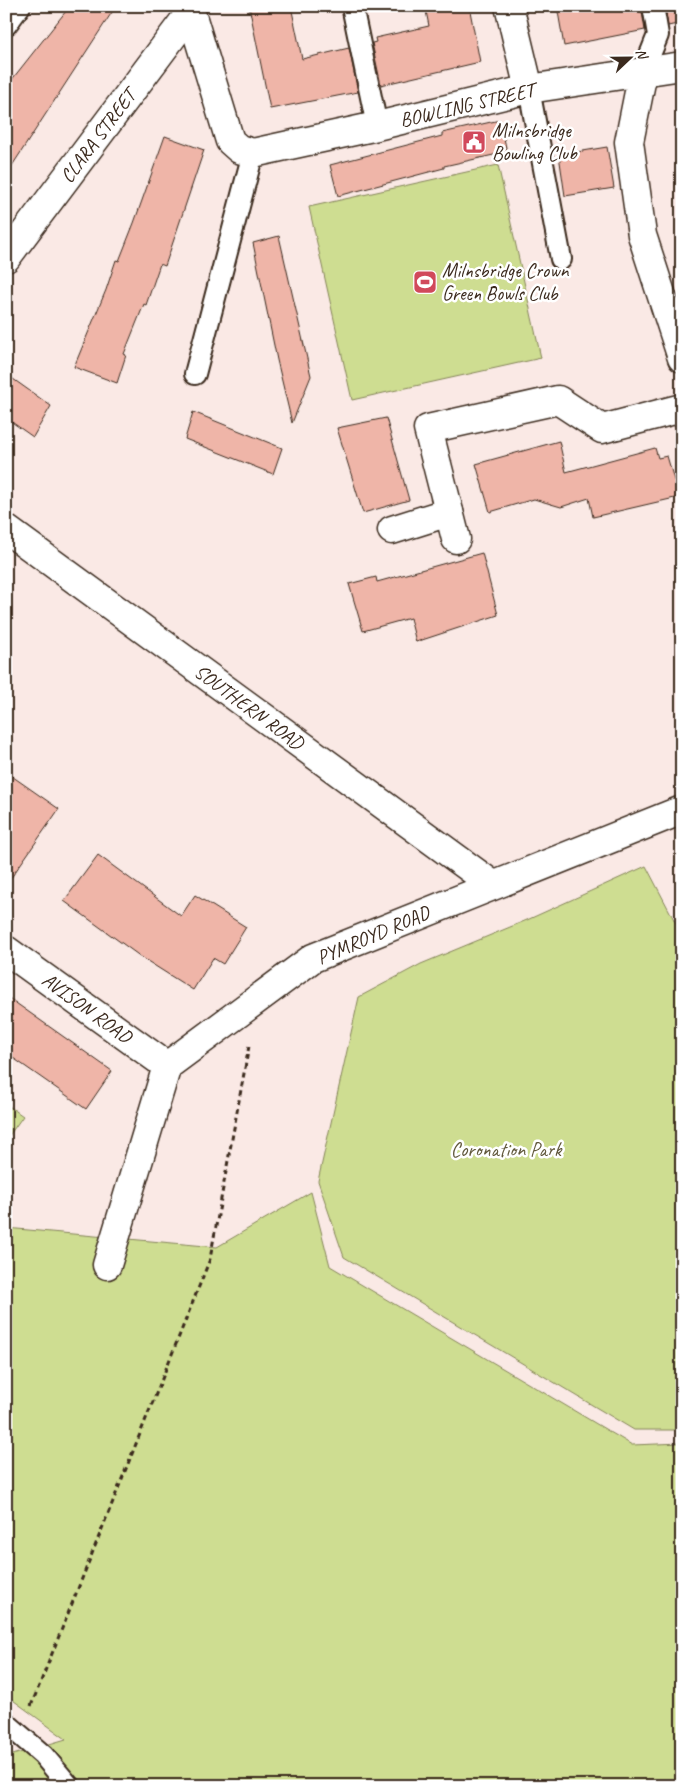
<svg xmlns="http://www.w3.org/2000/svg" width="688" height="1792" viewBox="0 0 688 1792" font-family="Caveat,sans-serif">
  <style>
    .green { fill: #cedd91; stroke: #848458 }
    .building { fill: #efb5a8; stroke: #3b2a1e }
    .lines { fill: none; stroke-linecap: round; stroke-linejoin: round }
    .service-casing { stroke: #3b2a1e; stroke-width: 24 }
    .minor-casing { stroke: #3b2a1e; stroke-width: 31 }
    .path { stroke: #3b2a1e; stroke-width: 3; stroke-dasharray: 5 4; stroke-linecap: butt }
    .service { stroke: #fff; stroke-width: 20 }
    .minor { stroke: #fff; stroke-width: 28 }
    .labels { text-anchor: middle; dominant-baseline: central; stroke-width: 5; stroke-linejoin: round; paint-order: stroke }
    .street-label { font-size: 20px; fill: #3b2a1e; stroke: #fff }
    .poi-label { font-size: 20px; fill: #3b2a1e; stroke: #fff; text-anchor: start }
    .park-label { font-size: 20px; fill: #60573b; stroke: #fff }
  </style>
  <rect width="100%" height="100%" fill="#fae9e5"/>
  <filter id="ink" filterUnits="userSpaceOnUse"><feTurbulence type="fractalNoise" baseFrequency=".02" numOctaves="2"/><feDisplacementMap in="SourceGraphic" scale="10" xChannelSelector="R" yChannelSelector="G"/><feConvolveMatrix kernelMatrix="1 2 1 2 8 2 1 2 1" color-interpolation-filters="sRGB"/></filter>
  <g filter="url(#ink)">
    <!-- green -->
    <g class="green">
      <polygon points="498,165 541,358 352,400 309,207"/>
      <polygon points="646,866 682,935 682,1430 634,1430 344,1257 318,1181 359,997 421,964 527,920"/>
      <polygon points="6,1104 23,1116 6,1140"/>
      <polygon points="311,1192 330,1266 632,1445 682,1443 682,1786 6,1786 6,1757 66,1739 6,1695 6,1228 217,1247"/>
    </g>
    <!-- building -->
    <g class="building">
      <polygon points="70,6 116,6 6,175 6,87"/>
      <polygon points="249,6 291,6 302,59 349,48 358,92 270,109"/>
      <polygon points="425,6 469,6 480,62 381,85 372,43 376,42 375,38 429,26"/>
      <polygon points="557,6 641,6 645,30 564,46"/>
      <polygon points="665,6 682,6 682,23 668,26"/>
      <polygon points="500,120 507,152 444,166 444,168 338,196 330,165 442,136 442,133"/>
      <polygon points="165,136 204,150 165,266 160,264 146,305 144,304 124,354 126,355 117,383 74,367 106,290 116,260 119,261 134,223"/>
      <polygon points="607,147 614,188 565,196 559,155"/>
      <polygon points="279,236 311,376 292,423 277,360 253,243"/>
      <polygon points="6,374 51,406 33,437 6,418"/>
      <polygon points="193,412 282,448 273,474 185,439"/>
      <polygon points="386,418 409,500 363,513 337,428"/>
      <polygon points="559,441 566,472 655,448 658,458 667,456 679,497 593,517 589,498 561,507 534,499 490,512 476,464"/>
      <polygon points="482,553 498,615 416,642 410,618 363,631 349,584 376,577 377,582"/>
      <polygon points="6,772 59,809 6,885"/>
      <polygon points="98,855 181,916 195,895 246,927 223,964 213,958 193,990 141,957 64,901"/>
      <polygon points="6,996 112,1071 86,1109 6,1053"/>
    </g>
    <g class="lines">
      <!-- service casing -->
      <g class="service-casing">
        <g id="service">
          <polyline points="352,6 377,126"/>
          <polyline points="6,25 20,6"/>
          <polyline points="643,72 658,35 653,6"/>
          <polyline points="529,89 561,259"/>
          <polyline points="195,374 253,153"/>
          <polyline points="6,1723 43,1755 69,1786"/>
        </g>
      </g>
      <!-- minor casing -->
      <g class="minor-casing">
        <g id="minor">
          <polyline points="189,6 230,141 239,149 253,153 377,126 529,89 682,66"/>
          <polyline points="509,6 529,89"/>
          <polyline points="643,72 629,142 642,235 682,358"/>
          <polyline points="6,258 190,13"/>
          <polyline points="6,529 493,885"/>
          <polyline points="392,530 449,512"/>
          <polyline points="456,539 428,429 558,400 602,429 682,408"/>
          <polyline points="6,950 167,1066"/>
          <polyline points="107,1265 167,1066 313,958 682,810"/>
        </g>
      </g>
      <!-- path -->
      <polyline class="path" points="31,1706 210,1259 249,1046"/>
      <!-- service -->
      <use href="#service" class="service"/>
      <!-- minor -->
      <use href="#minor" class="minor"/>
    </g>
  </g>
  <!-- icons -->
  <defs>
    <g id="civic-square" transform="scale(1.25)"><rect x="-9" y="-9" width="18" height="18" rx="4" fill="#d1495b" stroke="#fff"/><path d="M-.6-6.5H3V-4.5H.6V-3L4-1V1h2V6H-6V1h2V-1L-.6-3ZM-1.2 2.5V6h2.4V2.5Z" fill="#fff"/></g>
    <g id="stadium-square" transform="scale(1.25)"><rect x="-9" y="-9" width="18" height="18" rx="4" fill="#d1495b" stroke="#fff"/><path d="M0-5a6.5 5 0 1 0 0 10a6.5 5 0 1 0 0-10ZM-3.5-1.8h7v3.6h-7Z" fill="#fff"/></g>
  </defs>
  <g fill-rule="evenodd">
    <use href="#civic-square" x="474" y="142"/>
    <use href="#stadium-square" x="425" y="282"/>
  </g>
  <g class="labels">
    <!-- street labels -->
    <g class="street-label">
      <text transform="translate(467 105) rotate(-13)">BOWLING STREET</text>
      <text transform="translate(98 136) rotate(-53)">CLARA STREET</text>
      <text transform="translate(249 707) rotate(36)">SOUTHERN ROAD</text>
      <text transform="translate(373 935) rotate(-23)">PYMROYD ROAD</text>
      <text transform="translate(87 1008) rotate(36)">AVISON ROAD</text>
    </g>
    <!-- poi labels -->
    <g class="poi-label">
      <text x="492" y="130">Milnsbridge<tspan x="492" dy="23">Bowling Club</tspan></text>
      <text x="442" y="270">Milnsbridge Crown<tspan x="442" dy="23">Green Bowls Club</tspan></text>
    </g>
    <!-- park labels -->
    <g class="park-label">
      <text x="506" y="1149">Coronation Park</text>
    </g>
  </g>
  <!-- margin -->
  <rect width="688" height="1792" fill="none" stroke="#fff" stroke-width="25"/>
  <rect x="12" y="12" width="663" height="1767" fill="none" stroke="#3b2a1e" stroke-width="2" filter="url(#ink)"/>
  <!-- north arrow -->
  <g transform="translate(630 58) rotate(68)" stroke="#ffffff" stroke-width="4" paint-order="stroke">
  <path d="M0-4L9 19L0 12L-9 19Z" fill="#3b2a1e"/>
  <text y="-8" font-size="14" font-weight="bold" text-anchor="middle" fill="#3b2a1e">N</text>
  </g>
</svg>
